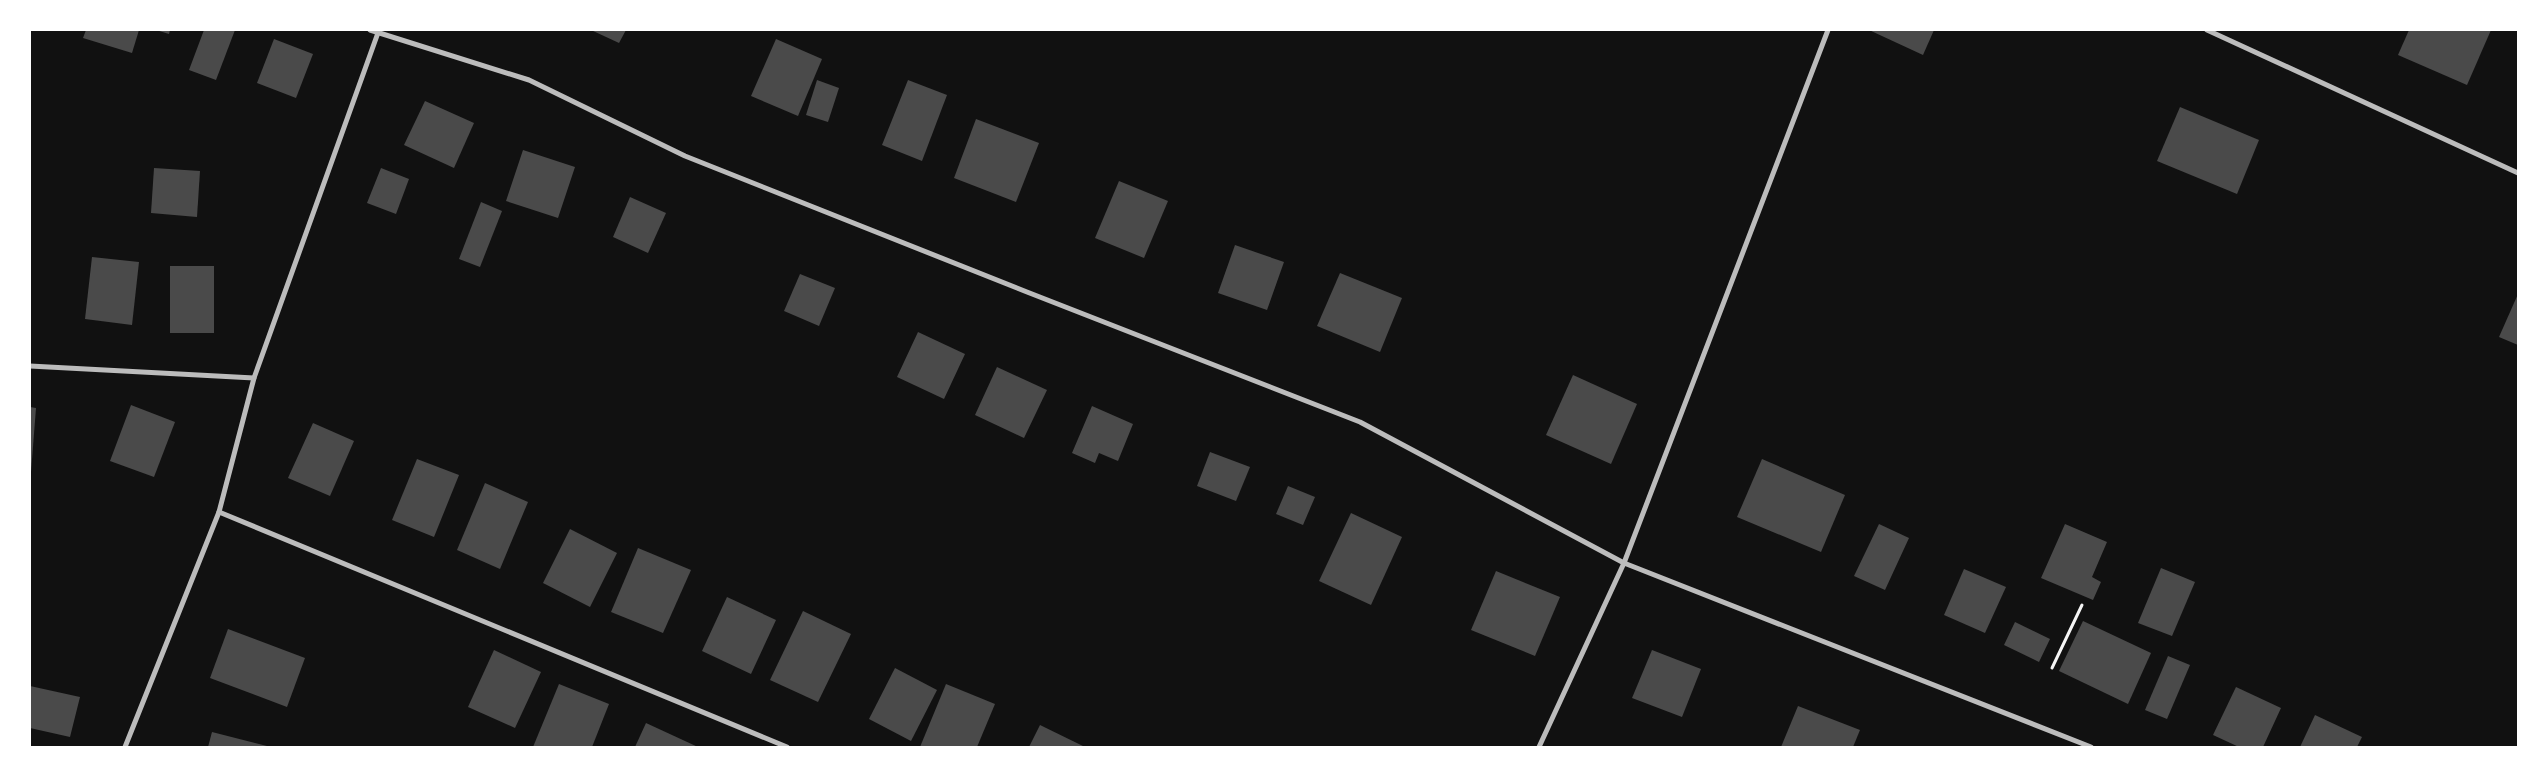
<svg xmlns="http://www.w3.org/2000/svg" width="2548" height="777" viewBox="0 0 2548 777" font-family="'Fira Sans',sans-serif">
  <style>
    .building { fill: #4a4a4a }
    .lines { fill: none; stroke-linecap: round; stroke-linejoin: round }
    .path { stroke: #f5f5f5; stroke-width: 3 }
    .minor { stroke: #bcbcbc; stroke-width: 5 }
  </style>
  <rect width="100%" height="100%" fill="#111"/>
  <!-- building -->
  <g class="building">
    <polygon points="86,30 139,30 132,53 83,38"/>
    <polygon points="156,30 170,30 169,34"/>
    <polygon points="204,30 235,30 216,80 189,70"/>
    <polygon points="591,30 626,30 619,43"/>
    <polygon points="1869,30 1934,30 1923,55"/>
    <polygon points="2409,30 2491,30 2467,85 2398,55"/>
    <polygon points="274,39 313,54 296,98 257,83"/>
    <polygon points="776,39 822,59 798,116 751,96"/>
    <polygon points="817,80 839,88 828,122 806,115"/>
    <polygon points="908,80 947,95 922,161 882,145"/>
    <polygon points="425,101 474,123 454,168 404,145"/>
    <polygon points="2180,107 2259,140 2237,194 2157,161"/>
    <polygon points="976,119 1039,143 1016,202 954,178"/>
    <polygon points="523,150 575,167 558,218 506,201"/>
    <polygon points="154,168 200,171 197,217 151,213"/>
    <polygon points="381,168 409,179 396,214 367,203"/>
    <polygon points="1119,181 1168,201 1144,258 1095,238"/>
    <polygon points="630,197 666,213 648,253 613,237"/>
    <polygon points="481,202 502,211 480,267 459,259"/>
    <polygon points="1235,245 1284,262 1267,310 1218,293"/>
    <polygon points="92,257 139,262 132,325 85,319"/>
    <rect x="170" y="266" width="44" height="67"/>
    <polygon points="1340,273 1402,298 1380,352 1317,326"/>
    <polygon points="800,274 835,288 819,326 784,311"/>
    <polygon points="2518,294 2518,345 2499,337"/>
    <polygon points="918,332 965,354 944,399 897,377"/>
    <polygon points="997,367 1047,390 1024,438 975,415"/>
    <polygon points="1573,375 1637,404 1611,464 1546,435"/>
    <polygon points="131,405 175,422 154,477 110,461"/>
    <polygon points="1092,406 1133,424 1118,461 1099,453 1095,463 1072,453"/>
    <polygon points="30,407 36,408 31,472 30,471"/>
    <polygon points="313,423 354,441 330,496 288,478"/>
    <polygon points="1210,452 1250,467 1236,501 1197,486"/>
    <polygon points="417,459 459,475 434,537 392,520"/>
    <polygon points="1762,459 1845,495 1821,552 1737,517"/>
    <polygon points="485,483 528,502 500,569 457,550"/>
    <polygon points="1288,486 1315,497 1303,525 1276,514"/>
    <polygon points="1351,513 1402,537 1371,605 1319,581"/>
    <polygon points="1879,524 1909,538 1885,590 1854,576"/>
    <polygon points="2065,524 2107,542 2092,577 2101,582 2093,600 2041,578"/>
    <polygon points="570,529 617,553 590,607 543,583"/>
    <polygon points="638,548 691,570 663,633 611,612"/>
    <polygon points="2161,568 2195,582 2172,636 2138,623"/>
    <polygon points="1964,569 2006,587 1985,633 1944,615"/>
    <polygon points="1496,571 1560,597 1535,656 1471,630"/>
    <polygon points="727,597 776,620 751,674 702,651"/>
    <polygon points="803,611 851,634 818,702 770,680"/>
    <polygon points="2083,621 2151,653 2128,704 2059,671"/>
    <polygon points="2015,622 2050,639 2039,662 2004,645"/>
    <polygon points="228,629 305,658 287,707 210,678"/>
    <polygon points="494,650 541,672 515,728 468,707"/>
    <polygon points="1652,650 1701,669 1682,717 1632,698"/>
    <polygon points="2168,656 2190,665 2167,719 2145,710"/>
    <polygon points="895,668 937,690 911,741 869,719"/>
    <polygon points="559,684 609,704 592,747 533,747"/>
    <polygon points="946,684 995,704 977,747 920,747"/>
    <polygon points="30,686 80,697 70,737 30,728"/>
    <polygon points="2236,687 2281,708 2263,747 2239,747 2213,735"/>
    <polygon points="1798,706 1860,730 1853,747 1781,747"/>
    <polygon points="2315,715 2362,737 2357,747 2300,747"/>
    <polygon points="646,723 698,747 635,747"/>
    <polygon points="1040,725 1085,747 1029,747"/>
    <polygon points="212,732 267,746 267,747 208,747"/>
  </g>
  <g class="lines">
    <!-- path -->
    <polyline class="path" points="2052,668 2082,605"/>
    <!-- minor -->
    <g class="minor">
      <polyline points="370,30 529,80 685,156 1027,292 1360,422 1624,563 2091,747"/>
      <polyline points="2207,30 2518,173"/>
      <polyline points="30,366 254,378"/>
      <polyline points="219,512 787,747"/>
      <polyline points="125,747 219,512 254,378 379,30"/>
      <polyline points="1539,747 1624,563 1828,30"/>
    </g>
  </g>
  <!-- border -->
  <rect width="2548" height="777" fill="none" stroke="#ffffff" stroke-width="62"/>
</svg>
